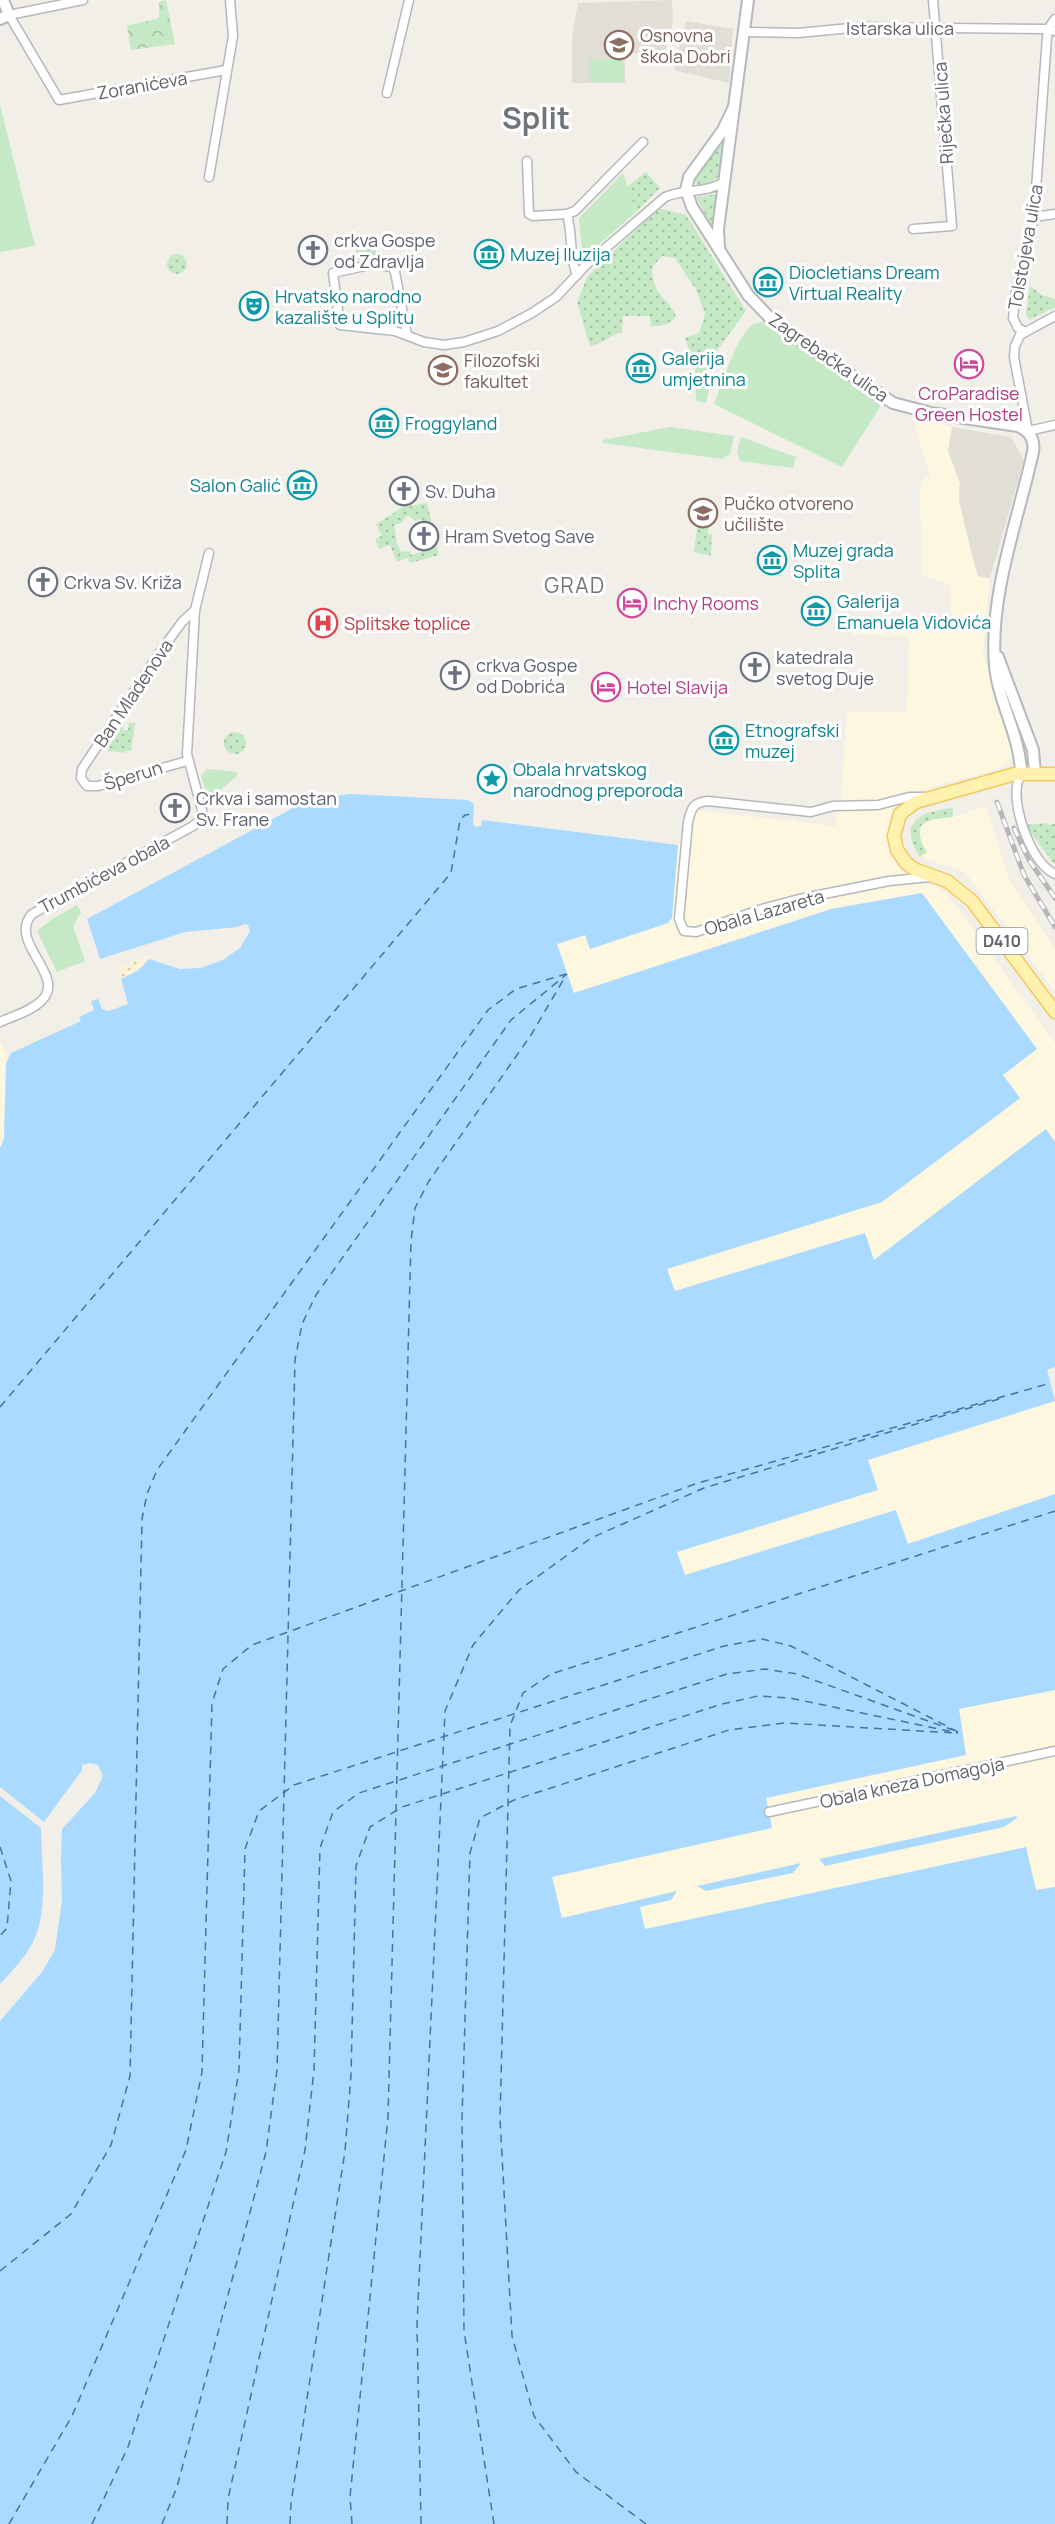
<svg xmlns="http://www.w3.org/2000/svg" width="1055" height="2524" viewBox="0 0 1055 2524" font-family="Manrope,sans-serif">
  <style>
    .commercial { fill: #fef7e0 }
    .education { fill: #e1ded6 }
    .grass { fill: url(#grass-dots); fill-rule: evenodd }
    .forest { fill: url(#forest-crowns) }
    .sand { fill: url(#sand-dots) }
    .park { fill: #c5e8c5 }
    .water { fill: #aadaff }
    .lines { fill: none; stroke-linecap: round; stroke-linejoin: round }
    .ferry { stroke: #4174aa; stroke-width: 1.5; stroke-dasharray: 8 6; stroke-linecap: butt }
    .minor-casing { stroke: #b5b8bc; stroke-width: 11 }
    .tertiary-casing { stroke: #b5b8bc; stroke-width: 14 }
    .primary-casing { stroke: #f2c960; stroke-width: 15 }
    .minor { stroke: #fff; stroke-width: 8 }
    .tertiary { stroke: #fff; stroke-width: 10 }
    .primary { stroke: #fff2af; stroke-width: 12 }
    .rail-casing { stroke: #b6b7b8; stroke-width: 5 }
    .rail { stroke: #fff; stroke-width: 3; stroke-dasharray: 9; stroke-linecap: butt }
    .labels { text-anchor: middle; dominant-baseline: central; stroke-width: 6; stroke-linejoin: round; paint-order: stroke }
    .shield { fill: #fff; stroke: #8f9295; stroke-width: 1.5 }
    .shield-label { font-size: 16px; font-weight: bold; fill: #5f6368 }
    .street-label { font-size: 18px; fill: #5f6368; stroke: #fff }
    .education-label { font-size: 18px; fill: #785e54; stroke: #fff; text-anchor: start }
    .worship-label { font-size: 18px; fill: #5b616d; stroke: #fff; text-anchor: start }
    .culture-label { font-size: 18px; fill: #0d838f; stroke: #fff; text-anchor: start }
    .hotel-label { font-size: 18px; fill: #b23c85; stroke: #fff; text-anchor: start }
    .health-label { font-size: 18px; fill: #be3a42; stroke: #fff; text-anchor: start }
    .quarter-label { font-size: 21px; letter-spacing: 1.5px; fill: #70757a; stroke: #fff }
    .town-label { font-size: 30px; font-weight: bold; fill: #70757a; stroke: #fff }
  </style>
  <defs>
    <pattern id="grass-dots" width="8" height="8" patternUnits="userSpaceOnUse" patternTransform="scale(1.5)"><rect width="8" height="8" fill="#c5e8c5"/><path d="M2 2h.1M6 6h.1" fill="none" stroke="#a3c0a4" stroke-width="1.8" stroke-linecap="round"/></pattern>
    <pattern id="forest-crowns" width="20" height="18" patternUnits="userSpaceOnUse" patternTransform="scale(1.5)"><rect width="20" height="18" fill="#c5e8c5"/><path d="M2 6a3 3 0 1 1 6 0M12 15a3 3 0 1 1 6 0" fill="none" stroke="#a3c0a4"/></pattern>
    <pattern id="sand-dots" width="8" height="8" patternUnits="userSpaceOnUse" patternTransform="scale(1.5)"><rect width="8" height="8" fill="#fbf3d9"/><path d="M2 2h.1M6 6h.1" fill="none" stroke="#cec8b4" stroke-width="1.8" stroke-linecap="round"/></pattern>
  </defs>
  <rect width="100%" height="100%" fill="#f1efe8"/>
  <!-- commercial -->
  <g class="commercial">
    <polygon points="913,419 952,427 948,451 960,483 959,500 972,556 978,576 990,578 983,653 1013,752 1008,763 998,769 910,793 893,809 888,826 888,846 898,867 906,874 922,883 940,888 948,895 1055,1043 1055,1142 1046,1129 874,1260 865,1233 674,1291 667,1269 882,1202 1020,1099 1003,1075 1037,1049 831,909 573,993 557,944 586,935 590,948 668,923 672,918 678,846 676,843 683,844 687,809 836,826 837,804 841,801 847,712 907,712 909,636 852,634 854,616 951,625 950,584 922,576 920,491 924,479 930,476"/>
    <polygon points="986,806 1009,880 1055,949 1055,991 965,872 920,857 927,852 921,843 919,830 922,824 934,819 953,817"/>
    <polygon points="0,1041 7,1057 4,1138 0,1148"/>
    <polygon points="1055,1401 1055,1494 907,1544 896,1510 684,1575 677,1552 877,1490 868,1460"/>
    <polygon points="1055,1690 1055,1887 1036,1890 1026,1847 644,1929 639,1907 671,1900 677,1892 561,1918 552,1876 772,1828 766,1798 965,1755 958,1709"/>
  </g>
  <!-- education -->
  <g class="education">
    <polygon points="672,0 673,21 665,52 625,54 625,83 572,83 572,38 578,3"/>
    <polygon points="686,21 733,29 729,83 674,70"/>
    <polygon points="952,427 1011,437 1024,460 990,578 978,576 972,555 959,500 960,483 948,451"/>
  </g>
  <!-- grass -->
  <g class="grass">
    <polygon points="726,132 718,176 712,183 698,186 695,180"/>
    <polygon points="646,172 660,188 636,212 627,187"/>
    <polygon points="716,194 713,229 696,197"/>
    <path d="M658,208L686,215L746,311L710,360L690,353L685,338L699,333L705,314L696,290L675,258L662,256L652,267C652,296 666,294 676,316C671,325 661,326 651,326L650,316H623L622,332C610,335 602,344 590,346L577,303L587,277Z"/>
    <polygon points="355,246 376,246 376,258 357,260"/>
    <circle cx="177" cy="264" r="10"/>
    <polygon points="1030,286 1042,295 1055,299 1055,307 1029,320 1026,314"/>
    <path d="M427,503L439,555L410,563L407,558L397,562L390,545L379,549L375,539L382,536L376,524L403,507ZM409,516L415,521L422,519L429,537V546L421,548L422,552L411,555L410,551L401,552L397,543L394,525L402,523L405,517Z"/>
    <polygon points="698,522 709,527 708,534 712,534 711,556 694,552"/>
    <polygon points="119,722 124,722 123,730 128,730 129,723 135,723 131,751 125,751 125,753 103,750"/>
    <circle cx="235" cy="743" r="11"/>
    <path d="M953,808V817L934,819L922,824C917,834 921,843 927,852L920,857C897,821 920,812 953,808Z"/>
    <polygon points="1047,823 1047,825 1055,824 1055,865 1025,825"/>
  </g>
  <!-- forest -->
  <polygon class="forest" points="166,0 175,44 131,50 127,26 159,18 159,2"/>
  <!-- sand -->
  <polygon class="sand" points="149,956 149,959 139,970 121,979 118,966"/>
  <!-- park -->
  <g class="park">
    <rect x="589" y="59" width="34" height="23"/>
    <polygon points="0,105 35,246 0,252"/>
    <polygon points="623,173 636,212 590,252 582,249 579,218"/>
    <path d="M767,321L834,371L877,399L881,404L878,410L842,467L714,404C722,384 735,341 750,327C755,323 761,322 767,321Z"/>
    <polygon points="695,364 709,366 712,377 706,403 696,401"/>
    <polygon points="670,427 734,436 730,454 722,459 603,443 603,440"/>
    <polygon points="741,437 796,457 793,468 740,461 737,452"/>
    <polygon points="207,769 237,772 237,776 211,798 208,798 201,775"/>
    <polygon points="77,905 81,912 73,926 85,961 57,972 37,931 52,919"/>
  </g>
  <!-- water -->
  <g class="water">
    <polygon points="350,794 468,800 474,804 473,825 476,827 481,826 482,820 678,845 672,918 668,923 590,949 585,935 557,944 574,993 831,909 922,893 1037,1049 1003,1075 1020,1098 882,1202 667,1269 675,1291 865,1233 874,1260 1046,1129 1055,1142 1055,1367 1047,1370 1055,1401 868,1460 878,1490 677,1552 685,1575 896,1510 908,1544 1055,1494 1055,1690 959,1709 966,1755 766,1798 772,1828 552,1877 562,1918 677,1891 671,1900 640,1907 645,1929 1026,1847 1036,1890 1055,1887 1055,2524 0,2524 0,2021 42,1972 55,1950 62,1900 61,1862 62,1829 95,1793 103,1776 98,1765 90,1763 82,1765 82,1770 44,1822 0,1787 0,1148 4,1138 6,1063 11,1053 81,1021 79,1017 94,1010 91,1001 98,999 102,1009 109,1011 128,1004 121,979 139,970 149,959 180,969 200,968 223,960 240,948 250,931 248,925 244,924 238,927 185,932 100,959 87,919 295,807 319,798"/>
    <path d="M0,1796L41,1828C41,1863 49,1907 34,1940C26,1957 12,1971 0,1984Z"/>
    <polygon points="1016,1816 1017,1818 1004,1827 825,1866 819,1859"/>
    <polygon points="801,1863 793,1873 706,1891 697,1886"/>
  </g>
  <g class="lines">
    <!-- ferry -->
    <g class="ferry">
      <polyline points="0,1407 451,873 460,820 465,815 474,814"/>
      <polyline points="0,1847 11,1881 7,1928 0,1936"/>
      <polyline points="0,2271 71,2214 111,2145 130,2076 142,1519 147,1494 157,1470 488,1010 516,989 566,974"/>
      <polyline points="9,2524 72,2416 186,2150 202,2072 212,1703 223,1669 252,1645 698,1483 1051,1383"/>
      <polyline points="92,2524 128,2447 226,2152 239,2070 245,1849 259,1811 294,1785 724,1646 762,1639 791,1646 962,1734"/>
      <polyline points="162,2524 177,2487 266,2152 277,2070 295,1360 302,1324 316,1295 511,1020 567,974"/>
      <polyline points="227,2524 228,2499 305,2150 314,2070 320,1848 333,1812 359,1793 727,1674 765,1669 797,1674 956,1731"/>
      <polyline points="290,2524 291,2503 345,2151 351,2075 356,1866 370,1827 402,1807 722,1704 758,1696 790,1698 958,1733"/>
      <polyline points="352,2524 350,2497 388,2117 411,1241 415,1208 429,1181 531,1035 565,977"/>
      <polyline points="421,2524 417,2325 445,1711 473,1645 519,1590 591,1538 704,1488 999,1399"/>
      <polyline points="494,2524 464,2331 462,2119 470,1853 480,1818 514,1800 729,1730 785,1723 955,1733"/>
      <polyline points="646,2524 576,2472 534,2416 512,2336 500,2119 510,1726 523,1693 551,1674 1055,1511"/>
    </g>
    <!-- minor casing -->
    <g class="minor-casing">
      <g id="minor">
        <polyline points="83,0 9,15 59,100 226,70"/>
        <polyline points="744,32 798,33 861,27 1044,29 1055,31"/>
        <polyline points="387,93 409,0"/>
        <polyline points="527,161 529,214 533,216 567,214 575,211 643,142"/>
        <polyline points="209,177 233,36 230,0"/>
        <path d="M567,214C573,235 569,256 577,275"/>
        <polyline points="1034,217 1055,214"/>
        <polyline points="913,229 952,226 933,0"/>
        <polyline points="1055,316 1020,335 1015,346 1014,357 1028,431 1055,425"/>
        <polyline points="1024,331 1018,328 1013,318 1016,291 1034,217 1047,37 1048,29 1055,19"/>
        <path d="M407,335L395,272L392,267L374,264L333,273L340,325L395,331L424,342L444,345L464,342L498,331L532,313L556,297L586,265L665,197C684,188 706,194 724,182"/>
        <polyline points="187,761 98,786 87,786 81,778 82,769 158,655 182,622 195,610"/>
        <path d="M1021,773C1020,777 1017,782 1017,786C1013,811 1032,863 1055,874"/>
        <path d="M923,797H909L878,805L833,806L811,812L708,801C693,802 691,809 688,822L679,919L684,931L696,932L765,908L799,899L889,881L929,877"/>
        <path d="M0,1022C13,1016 32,1011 42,1000C67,976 7,942 32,914L193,826L202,818V810L187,754L195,610L209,553"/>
        <polyline points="769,1812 1055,1751"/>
      </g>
    </g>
    <!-- tertiary casing -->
    <g class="tertiary-casing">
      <g id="tertiary">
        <polyline points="0,19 9,15 3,0"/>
        <path d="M733,109L723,130L689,177L686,190L692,207L748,295L771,319L827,359L893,403L931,413L1018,426C1030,432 1035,439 1033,452C1018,520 989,596 995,665C998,702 1020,735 1021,773"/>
        <polyline points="719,248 718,229 748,0"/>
        <polyline points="998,657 1033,750 1035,773"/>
      </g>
    </g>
    <!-- primary casing -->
    <g class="primary-casing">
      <polyline id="primary" points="1055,774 1015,774 916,802 900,814 894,836 897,850 906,863 916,870 947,881 972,901 1055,1012"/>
    </g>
    <!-- minor -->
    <use href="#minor" class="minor"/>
    <!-- tertiary -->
    <use href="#tertiary" class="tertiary"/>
    <!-- primary -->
    <use href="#primary" class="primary"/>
    <!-- rail casing -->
    <g class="rail-casing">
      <g id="rail">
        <polyline points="997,802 1024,875 1055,927"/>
        <polyline points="1014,828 1029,860 1055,898"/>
      </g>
    </g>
    <!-- rail -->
    <use href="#rail" class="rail"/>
  </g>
  <!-- icons -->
  <defs>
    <g id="school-ring" transform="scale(1.5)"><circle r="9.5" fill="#fff" stroke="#8d6e63" stroke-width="1.5"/><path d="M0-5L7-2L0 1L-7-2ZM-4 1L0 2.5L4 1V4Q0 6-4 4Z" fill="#8d6e63"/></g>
    <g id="church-ring" transform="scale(1.5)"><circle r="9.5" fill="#fff" stroke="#6b7280" stroke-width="1.5"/><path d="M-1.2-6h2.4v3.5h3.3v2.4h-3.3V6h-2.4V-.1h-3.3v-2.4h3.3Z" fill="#6b7280"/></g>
    <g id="museum-ring" transform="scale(1.5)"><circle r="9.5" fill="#fff" stroke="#0f9aa8" stroke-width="1.5"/><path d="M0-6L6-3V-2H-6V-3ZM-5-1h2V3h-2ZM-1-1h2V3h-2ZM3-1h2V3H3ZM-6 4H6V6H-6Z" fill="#0f9aa8"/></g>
    <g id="theatre-ring" transform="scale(1.5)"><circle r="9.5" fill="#fff" stroke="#0f9aa8" stroke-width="1.5"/><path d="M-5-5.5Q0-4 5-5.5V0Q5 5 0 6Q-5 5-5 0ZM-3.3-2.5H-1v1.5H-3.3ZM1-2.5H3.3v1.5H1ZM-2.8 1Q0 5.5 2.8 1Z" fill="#0f9aa8"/></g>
    <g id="hotel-ring" transform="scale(1.5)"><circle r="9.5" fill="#fff" stroke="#d1479c" stroke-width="1.5"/><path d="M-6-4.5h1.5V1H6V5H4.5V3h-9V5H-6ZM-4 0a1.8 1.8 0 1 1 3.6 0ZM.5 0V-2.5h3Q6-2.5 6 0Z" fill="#d1479c"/></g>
    <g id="university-ring" transform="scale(1.5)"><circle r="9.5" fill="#fff" stroke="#8d6e63" stroke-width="1.5"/><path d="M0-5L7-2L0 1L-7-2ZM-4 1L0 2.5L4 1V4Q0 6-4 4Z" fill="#8d6e63"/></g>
    <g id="hospital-ring" transform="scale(1.5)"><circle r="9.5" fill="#fff" stroke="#e0444e" stroke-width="1.5"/><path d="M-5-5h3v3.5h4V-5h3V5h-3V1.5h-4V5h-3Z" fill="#e0444e"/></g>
    <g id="sight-ring" transform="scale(1.5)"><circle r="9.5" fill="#fff" stroke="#0f9aa8" stroke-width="1.5"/><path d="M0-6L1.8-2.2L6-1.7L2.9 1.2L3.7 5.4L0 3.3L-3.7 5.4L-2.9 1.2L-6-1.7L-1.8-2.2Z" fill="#0f9aa8"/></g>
  </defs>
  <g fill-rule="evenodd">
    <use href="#school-ring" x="619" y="45"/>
    <use href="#church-ring" x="313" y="250"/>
    <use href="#museum-ring" x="489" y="254"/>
    <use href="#museum-ring" x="768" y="282"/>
    <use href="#theatre-ring" x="254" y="306"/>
    <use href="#hotel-ring" x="969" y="364"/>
    <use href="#museum-ring" x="641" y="368"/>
    <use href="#university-ring" x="443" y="370"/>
    <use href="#museum-ring" x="384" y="423"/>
    <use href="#museum-ring" x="302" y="485"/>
    <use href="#church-ring" x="404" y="491"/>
    <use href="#university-ring" x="703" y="513"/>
    <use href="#church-ring" x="424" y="536"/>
    <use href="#museum-ring" x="772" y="560"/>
    <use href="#church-ring" x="43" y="582"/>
    <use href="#hotel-ring" x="632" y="603"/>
    <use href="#museum-ring" x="816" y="611"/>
    <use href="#hospital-ring" x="323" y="623"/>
    <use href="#church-ring" x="755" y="667"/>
    <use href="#church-ring" x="455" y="675"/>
    <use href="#hotel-ring" x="606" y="687"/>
    <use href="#museum-ring" x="724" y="740"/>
    <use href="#sight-ring" x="492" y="779"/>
    <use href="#church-ring" x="175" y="808"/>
  </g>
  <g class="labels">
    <!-- shield labels -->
    <rect class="shield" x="976.5" y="928" width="51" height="26" rx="4.5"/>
    <g class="shield-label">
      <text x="1002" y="941">D410</text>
    </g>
    <!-- street labels -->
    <g class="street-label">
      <text x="900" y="28">Istarska ulica</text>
      <text transform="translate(142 85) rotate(-10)">Zoranićeva</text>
      <text transform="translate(943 113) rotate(-94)">Riječka ulica</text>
      <text transform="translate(1025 247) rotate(-80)">Tolstojeva ulica</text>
      <text transform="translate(829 357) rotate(35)">Zagrebačka ulica</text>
      <text transform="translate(133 693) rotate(-56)">Ban Mladenova</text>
      <text transform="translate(133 775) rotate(-17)">Šperun</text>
      <text transform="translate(104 874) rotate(-28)">Trumbićeva obala</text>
      <text transform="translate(764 912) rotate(-16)">Obala Lazareta</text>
      <text transform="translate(912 1782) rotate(-12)">Obala kneza Domagoja</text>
    </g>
    <!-- education labels -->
    <g class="education-label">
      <text x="640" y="35">Osnovna<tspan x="640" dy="21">škola Dobri</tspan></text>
      <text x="464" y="360">Filozofski<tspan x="464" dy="21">fakultet</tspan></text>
      <text x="724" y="503">Pučko otvoreno<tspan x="724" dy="21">učilište</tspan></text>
    </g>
    <!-- worship labels -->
    <g class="worship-label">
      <text x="334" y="240">crkva Gospe<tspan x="334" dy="21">od Zdravlja</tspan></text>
      <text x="425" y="491">Sv. Duha</text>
      <text x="445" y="536">Hram Svetog Save</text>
      <text x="64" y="582">Crkva Sv. Križa</text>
      <text x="776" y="657">katedrala<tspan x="776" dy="21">svetog Duje</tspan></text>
      <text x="476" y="665">crkva Gospe<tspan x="476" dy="21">od Dobrića</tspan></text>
      <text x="196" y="798">Crkva i samostan<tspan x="196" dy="21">Sv. Frane</tspan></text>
    </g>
    <!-- culture labels -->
    <g class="culture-label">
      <text x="510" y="254">Muzej Iluzija</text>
      <text x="789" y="272">Diocletians Dream<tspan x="789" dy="21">Virtual Reality</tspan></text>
      <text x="275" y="296">Hrvatsko narodno<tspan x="275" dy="21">kazalište u Splitu</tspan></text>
      <text x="662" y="358">Galerija<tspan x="662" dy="21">umjetnina</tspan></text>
      <text x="405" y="423">Froggyland</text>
      <text x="281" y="485" text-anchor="end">Salon Galić</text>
      <text x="793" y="550">Muzej grada<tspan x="793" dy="21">Splita</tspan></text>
      <text x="837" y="601">Galerija<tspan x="837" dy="21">Emanuela Vidovića</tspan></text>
      <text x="745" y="730">Etnografski<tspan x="745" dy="21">muzej</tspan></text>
      <text x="513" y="769">Obala hrvatskog<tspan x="513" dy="21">narodnog preporoda</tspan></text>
    </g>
    <!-- hotel labels -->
    <g class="hotel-label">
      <text x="969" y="393" text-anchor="middle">CroParadise<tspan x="969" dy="21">Green Hostel</tspan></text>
      <text x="653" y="603">Inchy Rooms</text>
      <text x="627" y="687">Hotel Slavija</text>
    </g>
    <!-- health labels -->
    <g class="health-label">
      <text x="344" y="623">Splitske toplice</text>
    </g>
    <!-- quarter labels -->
    <g class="quarter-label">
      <text x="575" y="585">GRAD</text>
    </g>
    <!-- town labels -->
    <g class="town-label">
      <text x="536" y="117">Split</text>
    </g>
  </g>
</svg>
